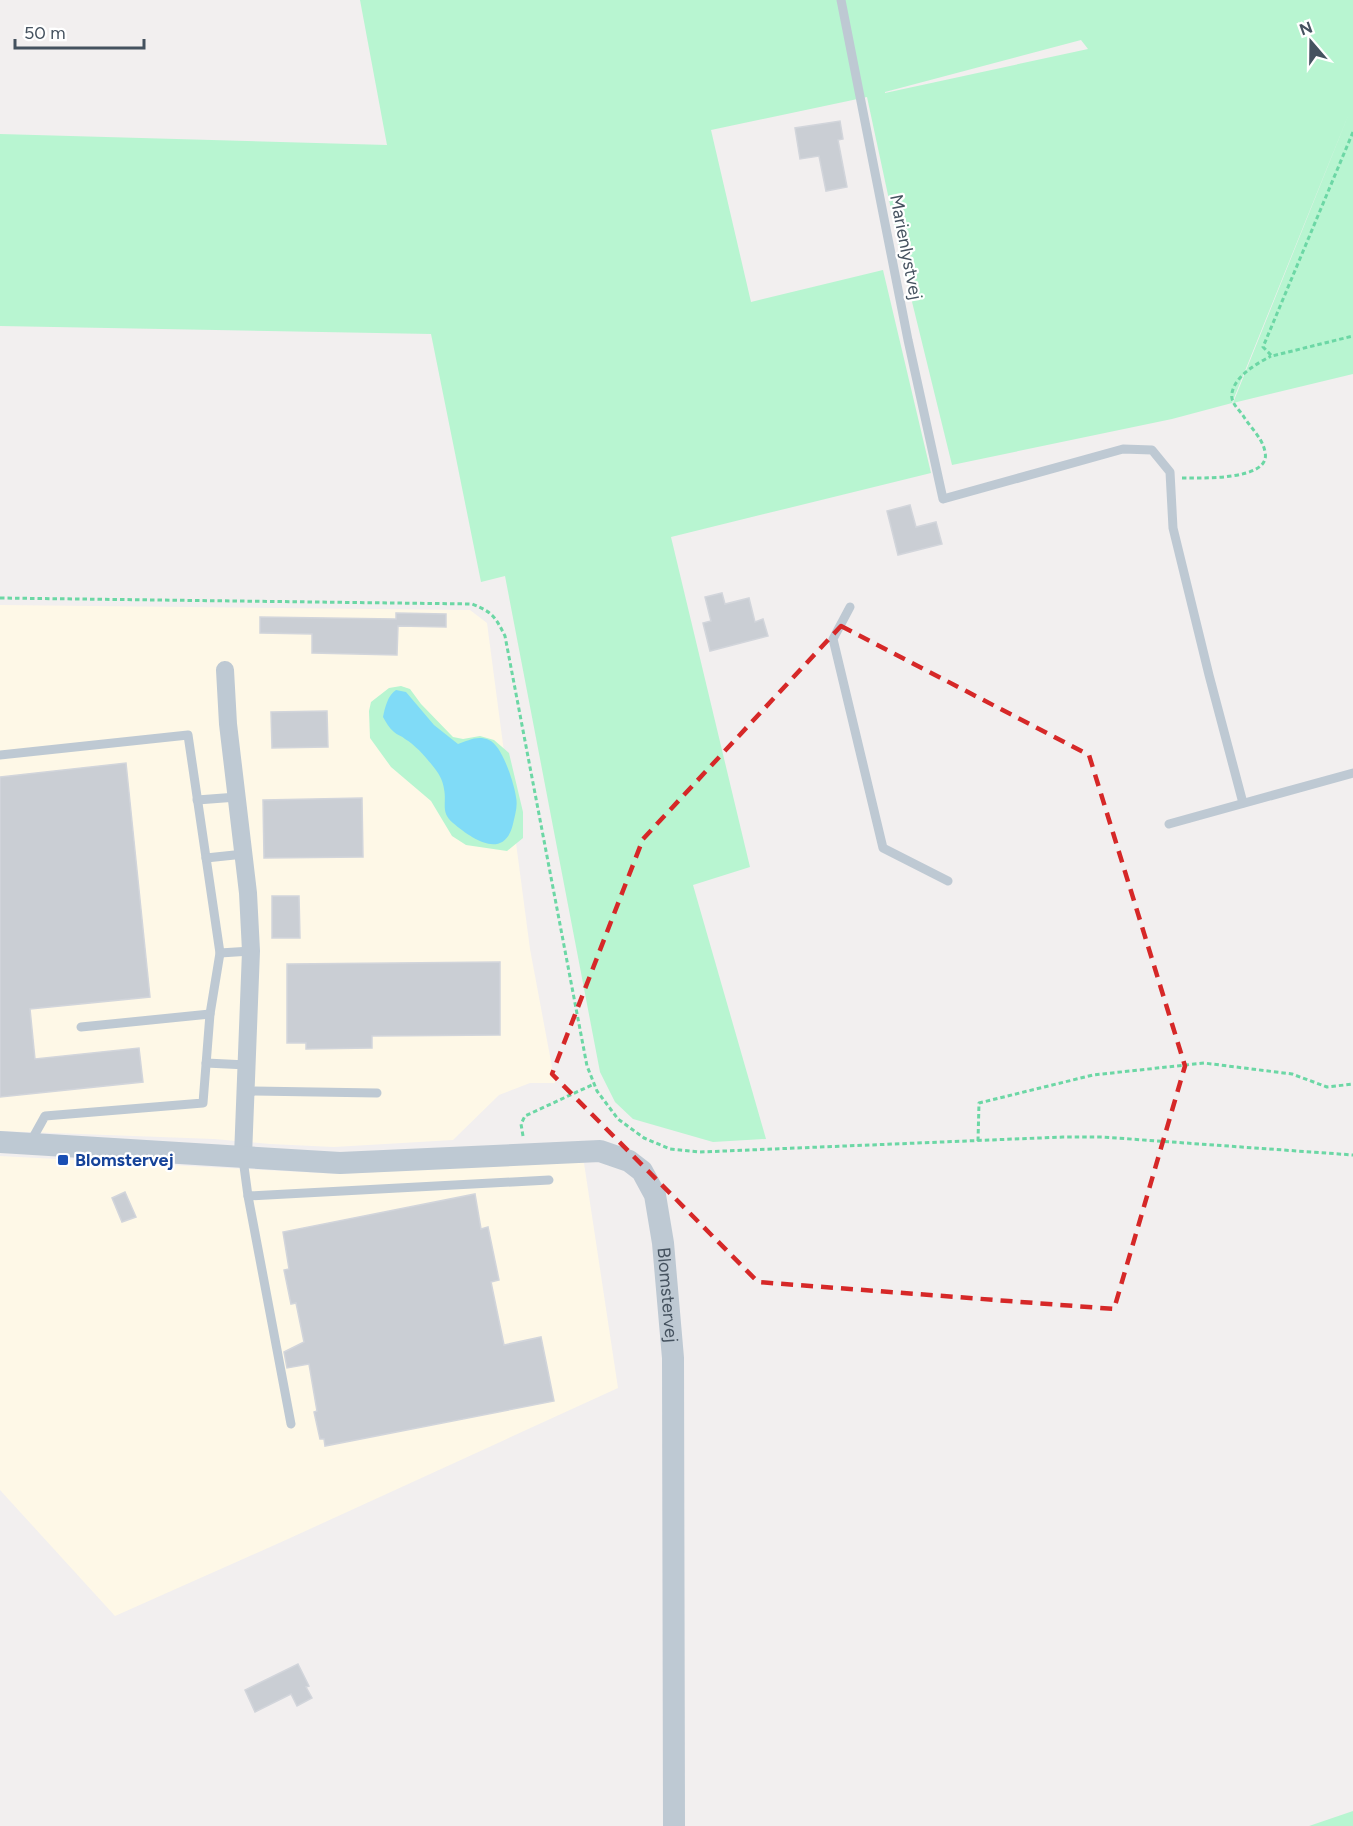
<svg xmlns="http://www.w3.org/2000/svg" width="1353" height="1826" viewBox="0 0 1353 1826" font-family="Figtree,sans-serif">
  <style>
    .commercial { fill: #fef8e7 }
    .green { fill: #b8f5d1; fill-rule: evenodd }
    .water { fill: #80dbf7 }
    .building { fill: #caced4; stroke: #d2d5db; stroke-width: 1.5 }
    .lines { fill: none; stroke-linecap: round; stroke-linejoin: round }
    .path { stroke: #6cd7a5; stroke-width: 3; stroke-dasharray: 4.5 3; stroke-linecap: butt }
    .service { stroke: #bec9d3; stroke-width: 9 }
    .minor { stroke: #bec9d3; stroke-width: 18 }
    .tertiary { stroke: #bec9d3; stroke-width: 22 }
    .marked { fill: none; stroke: #d62828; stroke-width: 4.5; stroke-dasharray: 12 8; stroke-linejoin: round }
    .transit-dot { fill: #1a4fb4; stroke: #fff; stroke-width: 2 }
    .labels { text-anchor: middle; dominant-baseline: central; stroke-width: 4.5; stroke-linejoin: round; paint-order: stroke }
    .street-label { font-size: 18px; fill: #45525f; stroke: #fff }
    .transit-label { font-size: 18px; font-weight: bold; fill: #164399; stroke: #fff; text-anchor: start }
  </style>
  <rect width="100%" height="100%" fill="#f2efef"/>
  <!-- commercial -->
  <g class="commercial">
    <polygon points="0,605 470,610 487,623 530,949 555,1083 530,1083 499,1095 453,1140 334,1147 270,1144 214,1139 0,1131"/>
    <polygon points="0,1156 339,1174 565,1162 584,1163 618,1388 288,1539 115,1616 0,1490"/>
  </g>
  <!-- green -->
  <g class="green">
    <path d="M360,0H1353V374L1233,403L1350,111L1232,403L1172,419L952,465L903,265L867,97L711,130L751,302L883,270L931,473L671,537L750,867L693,885L766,1139L713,1142L633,1119L615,1102L600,1072L505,576L481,582L431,334L0,326V134L387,145ZM1081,40L1088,49L885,93V92Z"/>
    <polygon points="401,686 410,689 421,704 453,737 463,739 480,736 494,740 509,753 523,812 523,838 507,851 466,845 452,836 431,801 391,767 370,738 369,711 371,702 389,688"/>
    <polygon points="1353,1811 1353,1826 1309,1826"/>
  </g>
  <!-- water -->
  <path class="water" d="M396,690L406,692L434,725L458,744C468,741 477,735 489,740C502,745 514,783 516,797C518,806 515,815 513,824C504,861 472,839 453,823C440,812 447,803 444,789C443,780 438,772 432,765C425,756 415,745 405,739C402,736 397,735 394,732C389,728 386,722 383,717C385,707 388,695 396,690Z"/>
  <!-- building -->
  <g class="building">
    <polygon points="840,121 843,139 838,140 847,187 826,191 819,156 800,159 795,128"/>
    <polygon points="910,505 916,527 936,522 942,544 898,555 887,511"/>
    <polygon points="722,593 725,604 749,598 755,622 763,619 768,636 710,651 703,623 711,621 705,597"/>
    <polygon points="396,613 446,614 446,627 398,626 397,655 312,653 312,634 260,633 260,617 396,619"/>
    <polygon points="327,711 328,747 272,748 271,712"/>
    <polygon points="126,763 150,997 30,1009 35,1059 139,1048 143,1082 0,1097 0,777"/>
    <polygon points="362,798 363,857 264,858 263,800"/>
    <polygon points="272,896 299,896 300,938 272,938"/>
    <polygon points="500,962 500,1035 372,1036 372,1048 306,1049 306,1043 287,1043 287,964"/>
    <polygon points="125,1192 136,1217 122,1222 112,1198"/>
    <polygon points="475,1194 481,1229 488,1227 499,1280 491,1282 504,1345 541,1337 554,1401 325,1446 324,1439 320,1439 314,1412 317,1411 309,1364 287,1368 284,1352 304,1342 296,1303 291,1304 284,1270 289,1269 283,1232"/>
    <polygon points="298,1664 309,1686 306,1687 312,1698 297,1706 291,1694 255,1712 245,1690"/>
  </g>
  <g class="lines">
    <!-- path -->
    <g class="path">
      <polyline points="1353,132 1263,347 1272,356 1353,336"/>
      <path d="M1182,478C1199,478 1272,481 1265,452C1263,439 1251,428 1244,417C1239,409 1230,403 1232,393C1235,376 1256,364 1271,356"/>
      <path d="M0,598L472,604C492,612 495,616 505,636L587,1066L597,1091L618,1119L644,1138L670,1149L700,1152L1063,1137H1102L1353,1155"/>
      <polyline points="523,1136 521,1124 525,1116 594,1084"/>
      <polyline points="978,1141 979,1103 1093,1075 1204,1063 1292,1074 1327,1087 1353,1084"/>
    </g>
    <!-- service -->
    <g class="service">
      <polyline points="841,0 908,340 943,499 1123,449 1152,450 1170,472 1173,528 1209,675 1243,803"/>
      <polyline points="850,607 833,639 883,848 948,881"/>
      <polyline points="0,755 188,735 220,953 210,1014 203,1103 45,1116 30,1143"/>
      <polyline points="197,800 237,797"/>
      <polyline points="1169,824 1353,773"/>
      <polyline points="206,858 244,854"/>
      <polyline points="220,953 251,951"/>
      <polyline points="81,1027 210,1014"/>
      <polyline points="206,1063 247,1065"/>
      <polyline points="246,1091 377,1093"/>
      <polyline points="243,1159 248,1196 291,1424"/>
      <polyline points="248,1196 549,1180"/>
    </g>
    <!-- minor -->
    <polyline class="minor" points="225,670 228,724 248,893 251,951 243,1156"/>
    <!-- tertiary -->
    <path class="tertiary" id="s1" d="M0,1142L340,1163L600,1151L629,1161L642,1171L655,1195L663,1243L673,1358L674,1826"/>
  </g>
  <!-- marked area -->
  <path class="marked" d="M841,626L1089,755L1185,1066L1114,1309L758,1282L552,1074L643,839Z"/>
  <!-- markers -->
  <rect class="transit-dot" x="57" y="1154" width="12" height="12" rx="3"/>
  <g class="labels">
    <!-- street labels -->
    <g class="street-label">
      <text transform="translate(906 247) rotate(79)">Marienlystvej</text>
      <text stroke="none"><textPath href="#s1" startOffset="776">Blomstervej</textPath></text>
    </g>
    <!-- transit labels -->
    <g class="transit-label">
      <text x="75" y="1160">Blomstervej</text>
    </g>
  </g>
  <!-- north arrow -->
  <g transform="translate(1311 42) rotate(340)" stroke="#ffffff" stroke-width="4.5" paint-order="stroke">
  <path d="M0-4.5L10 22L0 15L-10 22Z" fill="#45525f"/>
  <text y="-9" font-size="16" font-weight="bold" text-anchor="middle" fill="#45525f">N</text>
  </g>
  <!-- scale -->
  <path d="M15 39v9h129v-9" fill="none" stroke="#45525f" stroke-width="3"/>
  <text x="24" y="39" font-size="18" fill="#45525f" stroke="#ffffff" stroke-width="4.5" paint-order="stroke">50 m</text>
</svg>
